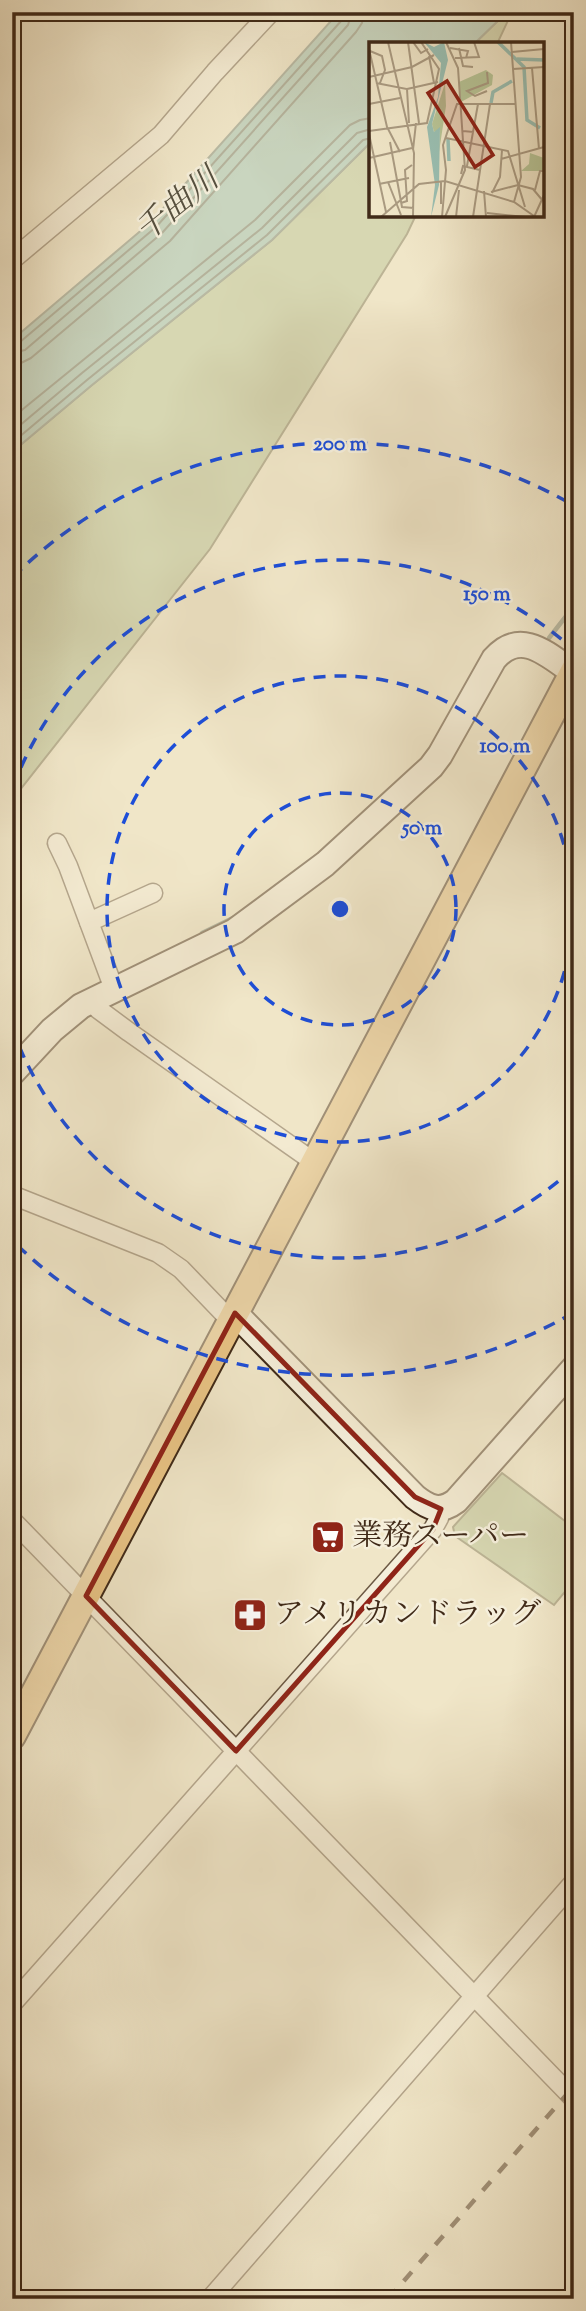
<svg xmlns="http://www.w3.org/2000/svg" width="586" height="2311" viewBox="0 0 586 2311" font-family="'Sorts Mill Goudy','Noto Serif JP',serif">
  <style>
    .green { fill: #b8c597; stroke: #7c7858; stroke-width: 2 }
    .water { fill: #9ac0b3; stroke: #768475; stroke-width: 2 }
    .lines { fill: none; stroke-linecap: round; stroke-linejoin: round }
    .shore { stroke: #6d7566; stroke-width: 2 }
    .stream { stroke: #768475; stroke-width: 4.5 }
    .street-casing { stroke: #6c5944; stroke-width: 21 }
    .secondary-casing { stroke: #402a18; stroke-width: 28 }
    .primary-casing { stroke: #402a18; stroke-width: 30 }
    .street { stroke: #f5efdb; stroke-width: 18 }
    .secondary { stroke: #f5efdb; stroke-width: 24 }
    .primary { stroke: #e8c384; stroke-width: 26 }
    .rail { stroke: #402a18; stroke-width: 4.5; stroke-dasharray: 12 12; stroke-linecap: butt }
    .marked { fill: none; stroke: #8f2418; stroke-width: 5; stroke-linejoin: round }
    .ring { fill: none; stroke: #1d4ed8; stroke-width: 3.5; stroke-dasharray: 12 9 }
    .labels { text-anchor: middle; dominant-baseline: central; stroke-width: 5; stroke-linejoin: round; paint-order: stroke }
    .poi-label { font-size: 30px; fill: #402a18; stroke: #f5efdb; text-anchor: start }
    .water-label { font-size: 32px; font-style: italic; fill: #56503f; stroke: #f5efdb }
    .inset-river { fill: none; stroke: #9ac0b3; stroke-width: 3.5 }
    .inset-road { fill: none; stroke: #aa9b82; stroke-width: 2 }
    .view { fill: #8f2418; fill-opacity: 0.15; stroke: #8f2418; stroke-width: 3.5 }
    .inset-edge { fill: none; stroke: #402a18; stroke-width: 3.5 }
    .centre { fill: #1d4ed8; stroke: #f5efdb; stroke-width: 3.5 }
    .ring-label { font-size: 21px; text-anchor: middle; font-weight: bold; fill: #1d4ed8; stroke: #f5efdb; stroke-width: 5; stroke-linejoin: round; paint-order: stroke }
  </style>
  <rect width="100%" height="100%" fill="#f0e6c8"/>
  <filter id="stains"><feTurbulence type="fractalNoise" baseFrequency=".00286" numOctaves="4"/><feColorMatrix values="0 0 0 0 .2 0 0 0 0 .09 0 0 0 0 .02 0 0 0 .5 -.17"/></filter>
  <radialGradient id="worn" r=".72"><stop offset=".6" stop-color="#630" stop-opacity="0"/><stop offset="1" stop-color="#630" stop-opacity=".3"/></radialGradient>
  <!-- green -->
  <g class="green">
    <polygon points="507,12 512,12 497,44 474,44"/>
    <polygon points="371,142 371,215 416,215 407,234 210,549 12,800 12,452 92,385 272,240"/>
    <polygon points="502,1473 574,1528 574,1581 554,1605 455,1536 453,1527"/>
  </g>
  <!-- water -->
  <polygon class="water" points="339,12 507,12 474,44 371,44 371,142 272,240 92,385 12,452 12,340 151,222"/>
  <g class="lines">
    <!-- shore -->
    <g class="shore">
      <polyline points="12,344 20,342 156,227 342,20 343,12"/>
      <polyline points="12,353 25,350 162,233 348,25 352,12"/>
      <polyline points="12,364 21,363 31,358 170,241 356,32 362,23 363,12"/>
      <polyline points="12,418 255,220 350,125 360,120 371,118"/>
      <polyline points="12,432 82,373 262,228 357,133 371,129"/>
      <polyline points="12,443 87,380 267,235 363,140 371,138"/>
    </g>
    <!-- stream -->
    <g class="stream">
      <polyline points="549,638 574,606"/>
      <polyline points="202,933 235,917"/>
      <polyline points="12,1541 16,1546 12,1571"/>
    </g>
    <!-- street casing -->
    <g class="street-casing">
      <g id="street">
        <polyline points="12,260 161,135 215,72 271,12"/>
        <polyline points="57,843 68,866 114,989"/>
        <polyline points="89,922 153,893"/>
        <polyline points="93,999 98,1009 129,1032 314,1162"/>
        <polyline points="12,1195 158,1253 181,1269 231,1321"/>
        <polyline points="12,1520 574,2099"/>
        <polyline points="12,2004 433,1529 439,1518 441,1509"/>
        <polyline points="210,2299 574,1882"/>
      </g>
    </g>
    <!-- secondary casing -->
    <g class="secondary-casing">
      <g id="secondary">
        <path d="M12,1073L52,1030L81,1006L235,931L325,864L431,767L440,755L494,659C521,628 548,655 574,673"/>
        <path d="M235,1313L415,1497C429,1508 440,1513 456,1501L574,1368"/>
      </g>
    </g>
    <!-- primary casing -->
    <g class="primary-casing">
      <polyline id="primary" points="12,1736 574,671"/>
    </g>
    <!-- street -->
    <use href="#street" class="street"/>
    <!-- secondary -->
    <use href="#secondary" class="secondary"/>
    <!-- primary -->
    <use href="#primary" class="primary"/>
    <!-- rail -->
    <polyline class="rail" points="388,2299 574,2086"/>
  </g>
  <!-- marked area -->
  <path d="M0 0H586V2311H0ZM235,1313L415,1497L441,1509L433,1529L236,1751L86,1596Z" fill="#f0e6c8" fill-opacity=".55" fill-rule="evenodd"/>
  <path class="marked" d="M235,1313L415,1497L441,1509L433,1529L236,1751L86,1596Z"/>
  <!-- distance rings -->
  <g class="ring">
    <circle cx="340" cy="909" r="116"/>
    <circle cx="340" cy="909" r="233"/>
    <path d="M574 1168A349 349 0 0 1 13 1031M13 787A349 349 0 0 1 574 650"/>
    <path d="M573 1313A466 466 0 0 1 13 1241M13 577A466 466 0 0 1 573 505"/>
  </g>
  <!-- icons -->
  <defs>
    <g id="supermarket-square" transform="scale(1.75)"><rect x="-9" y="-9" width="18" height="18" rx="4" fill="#8f2418" stroke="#f5efdb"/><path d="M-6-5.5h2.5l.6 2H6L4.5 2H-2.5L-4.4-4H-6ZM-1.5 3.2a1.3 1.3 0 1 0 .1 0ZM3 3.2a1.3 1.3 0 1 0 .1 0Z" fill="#fff"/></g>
    <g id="pharmacy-square" transform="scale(1.75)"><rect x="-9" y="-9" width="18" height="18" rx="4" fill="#8f2418" stroke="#f5efdb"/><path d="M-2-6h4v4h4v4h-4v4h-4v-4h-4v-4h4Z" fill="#fff"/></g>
  </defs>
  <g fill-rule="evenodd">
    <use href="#supermarket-square" x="328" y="1537"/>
    <use href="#pharmacy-square" x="250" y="1615"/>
  </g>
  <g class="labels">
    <!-- poi labels -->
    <g class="poi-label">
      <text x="352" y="1537">業務スーパー</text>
      <text x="274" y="1615">アメリカンドラッグ</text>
    </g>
    <!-- water labels -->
    <g class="water-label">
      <text transform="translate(178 206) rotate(-39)">千曲川</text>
    </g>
  </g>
  <!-- overview -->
  <g transform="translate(369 42)">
    <rect width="175" height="175" fill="#f0e6c8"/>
    <path d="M117,28L124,33L123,43L92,60L90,40ZM76,41L77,64L70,110L71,87L65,90L63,82ZM161,111L175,116V129H152L160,122Z" fill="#b8c597"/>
    <path d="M55,0L65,5L75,0L79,18L63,82L65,90L71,85L70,143L62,175L66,143L58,85L69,55L72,21Z" fill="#9ac0b3"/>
    <path class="inset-river" d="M129,0L155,25L158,78L171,86M148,17L175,18M122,61L124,50L143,39M79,97L80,119"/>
    <path class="inset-road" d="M19,0L45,111L44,175M39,0L50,81M44,0L52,11L59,7M142,0L152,135L145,160M81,6L99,9L97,16M90,6L94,24L104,25M0,7L18,85L31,110M1,9L13,14L16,28L11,41M143,10L175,7M60,14L65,41M86,16L110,15L105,0M163,26L170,107M144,27L175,25M0,35L43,25L65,13M7,41L38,47L40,81M38,47L69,40M118,49L106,54L98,49L119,41L118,30M0,62L31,56M0,89L58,81L70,27L52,0M94,89L104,90L109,62M0,92L17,170M77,96L139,109L156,165M21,100L33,165L45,166M44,108L47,81M0,116L43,106M132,117L175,105M98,124L104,90M92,132L94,124L111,128M72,139V162M19,140L32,173M10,142L40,136M166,148L171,129H175M115,149L117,175M122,150L149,143L164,147L174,159M123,151L131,135L133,108M32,161L38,159L36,128L43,123M118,171L156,175M12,175L50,142L76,139L145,160L165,174M73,175L77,128L74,103L88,62H147M76,175L96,128L89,26L77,0M87,175L90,148M104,175L121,62M165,175L175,153"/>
    <path class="view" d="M78,39L124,113L106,125L59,51Z"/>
    <rect width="175" height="175" class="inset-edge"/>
  </g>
  <circle cx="340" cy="909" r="10" class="centre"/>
  <g class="ring-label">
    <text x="340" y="450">200 m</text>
    <text x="487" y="600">150 m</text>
    <text x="505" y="752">100 m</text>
    <text x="422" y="834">50 m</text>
  </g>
  <!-- margin -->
  <rect width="586" height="2311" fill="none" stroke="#f0e6c8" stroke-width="42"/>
  <rect x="14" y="14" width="558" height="2283" fill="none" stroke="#402a18" stroke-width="3.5"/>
  <rect x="21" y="21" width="544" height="2269" fill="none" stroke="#402a18" stroke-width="2"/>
  <rect width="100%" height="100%" filter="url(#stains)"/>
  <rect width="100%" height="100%" fill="url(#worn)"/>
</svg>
